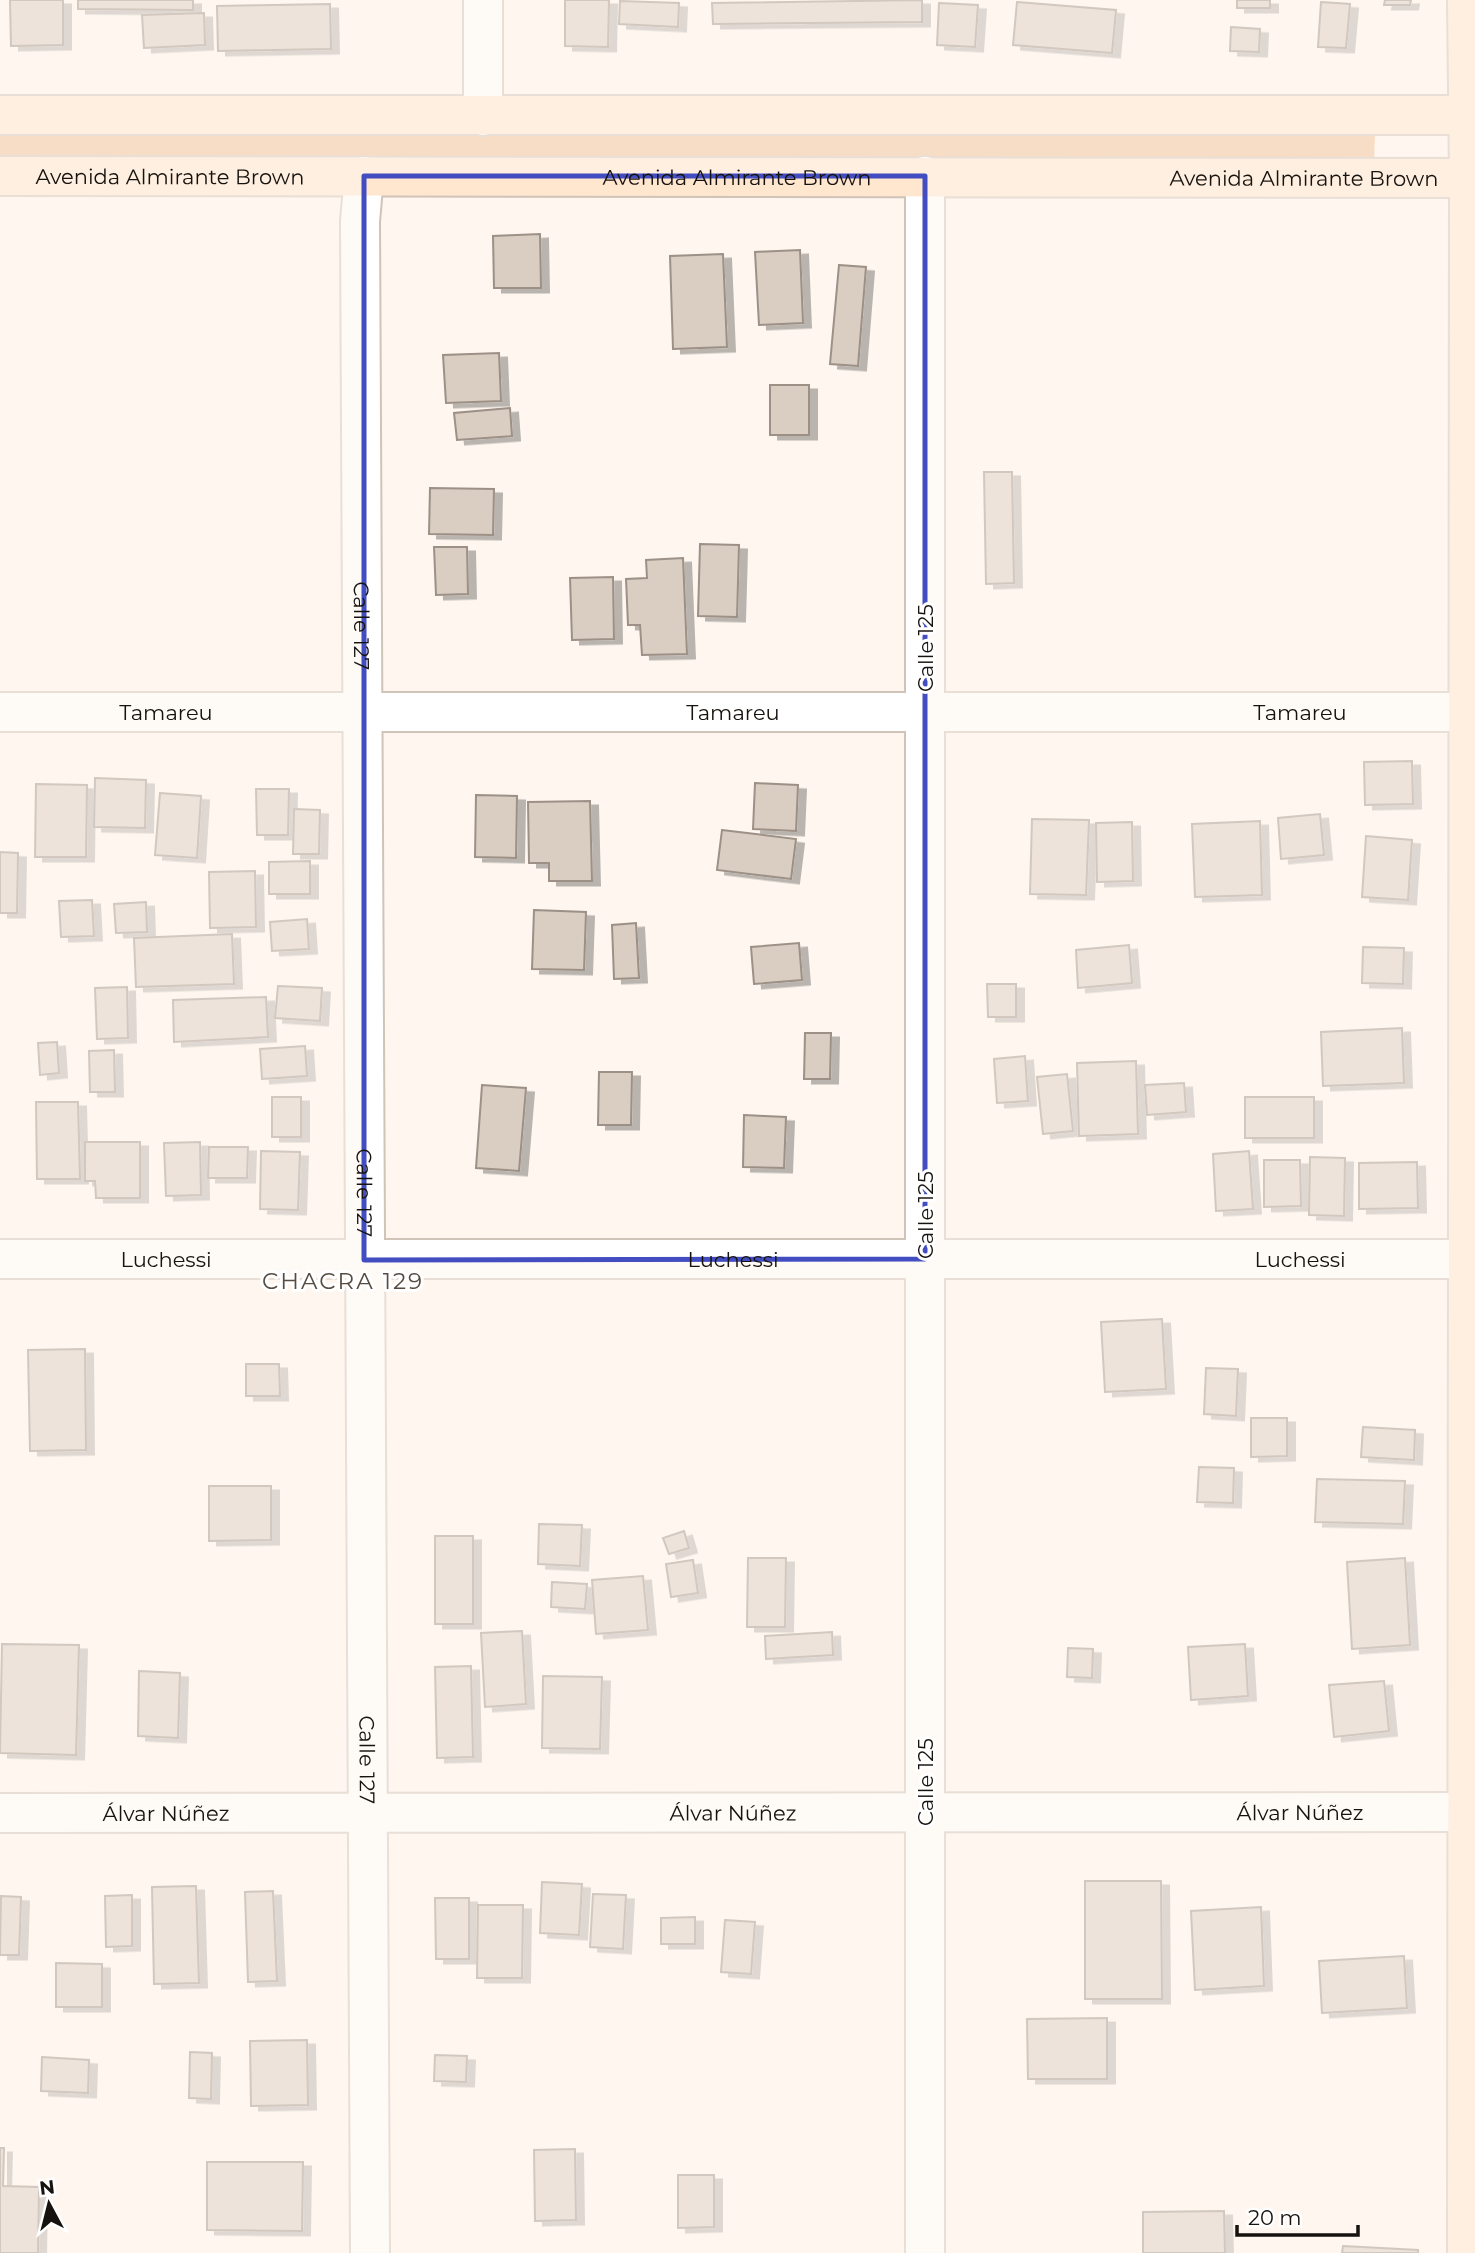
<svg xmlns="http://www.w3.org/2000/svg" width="1475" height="2253" viewBox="0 0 1475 2253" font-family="Montserrat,sans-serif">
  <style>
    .green { fill: #f0bf93 }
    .building { fill: #dacdc2; stroke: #9d9187; stroke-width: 2; filter: url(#shadow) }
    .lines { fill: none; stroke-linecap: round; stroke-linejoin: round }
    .minor-casing { stroke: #d0c3b8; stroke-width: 42 }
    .secondary-casing { stroke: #d0c3b8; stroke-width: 42 }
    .minor { stroke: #fff; stroke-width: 38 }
    .secondary { stroke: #fee6cf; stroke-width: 38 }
    .marked { fill: none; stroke: #424dc1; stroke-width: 5; stroke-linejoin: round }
    .labels { text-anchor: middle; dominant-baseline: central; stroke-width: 6; stroke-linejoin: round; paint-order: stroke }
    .street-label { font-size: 21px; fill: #16120e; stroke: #fff }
    .neighbourhood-label { font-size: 23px; letter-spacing: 2px; fill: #564c42; stroke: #fff }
  </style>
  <defs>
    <filter id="shadow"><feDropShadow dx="8" dy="4.5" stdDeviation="0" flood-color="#0004"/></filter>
  </defs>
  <rect width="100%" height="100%" fill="#fef6ef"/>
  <!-- green -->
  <polygon class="green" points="0,135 1375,136 1374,162 0,161"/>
  <!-- building -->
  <g class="building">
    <polygon points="10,0 63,0 63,45 11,46"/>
    <polygon points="78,0 193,0 193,10 78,9"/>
    <polygon points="565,0 609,0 608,47 565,46"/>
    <polygon points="922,0 922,22 713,24 712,3"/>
    <rect x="1237" y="0" width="33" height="8"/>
    <polygon points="1385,0 1411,0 1410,5 1384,5"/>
    <polygon points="620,1 679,3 678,27 619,24"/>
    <polygon points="1017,2 1116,10 1112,53 1013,45"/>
    <polygon points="1321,2 1350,4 1346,48 1318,47"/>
    <polygon points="939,3 978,5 975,47 937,45"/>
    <polygon points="330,4 331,49 218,51 217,6"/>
    <polygon points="204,13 205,45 144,48 142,15"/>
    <polygon points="1231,27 1260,29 1259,52 1230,51"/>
    <polygon points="540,234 541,288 494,288 493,236"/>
    <polygon points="800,250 803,323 759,325 755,252"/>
    <polygon points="723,254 727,347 673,349 670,256"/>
    <polygon points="839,265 866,267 858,366 830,364"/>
    <polygon points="499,353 501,401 446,403 443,355"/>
    <rect x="770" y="385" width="39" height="50"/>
    <polygon points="510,408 512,436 457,440 454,413"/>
    <polygon points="984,472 1012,472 1014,583 986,584"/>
    <polygon points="430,488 494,489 493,535 429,534"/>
    <polygon points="700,544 739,545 737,617 698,616"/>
    <polygon points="434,547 467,547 468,594 436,595"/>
    <polygon points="683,558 687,654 642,655 640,625 628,625 626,579 647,578 646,560"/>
    <polygon points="613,577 614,639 572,640 570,578"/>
    <polygon points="1412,761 1413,804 1365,805 1364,762"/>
    <polygon points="95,778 146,780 145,828 94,827"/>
    <polygon points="755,783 798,785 796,831 753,829"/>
    <polygon points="36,784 87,785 86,857 35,857"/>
    <polygon points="256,789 289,789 288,835 257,835"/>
    <polygon points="160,793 201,796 197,858 155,855"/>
    <polygon points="476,795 517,796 516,858 475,857"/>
    <polygon points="590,801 592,881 549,881 549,863 529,863 528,802"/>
    <polygon points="294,809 320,810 319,854 293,854"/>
    <polygon points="1320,814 1324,855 1281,859 1278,818"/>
    <polygon points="1032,819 1089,820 1086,895 1030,894"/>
    <polygon points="1260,821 1262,895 1195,897 1192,824"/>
    <polygon points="1132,822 1133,881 1097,882 1096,823"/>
    <polygon points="722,830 796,839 791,879 717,870"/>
    <polygon points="1366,836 1412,840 1408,900 1362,897"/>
    <polygon points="0,852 18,853 17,913 0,913"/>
    <polygon points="310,861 310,894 269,894 269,862"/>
    <polygon points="255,871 256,927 210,928 209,872"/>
    <polygon points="92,900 94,936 61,937 59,901"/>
    <polygon points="146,902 147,932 116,933 114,904"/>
    <polygon points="534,910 586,912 584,970 532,969"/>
    <polygon points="307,919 309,949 272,951 270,922"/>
    <polygon points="636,923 639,978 614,979 612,925"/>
    <polygon points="232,934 234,984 136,987 134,938"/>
    <polygon points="799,943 802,980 754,984 751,947"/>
    <polygon points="1129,945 1132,983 1078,988 1076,950"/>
    <polygon points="1363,947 1404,948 1403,984 1362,983"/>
    <polygon points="987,984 1016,984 1016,1017 988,1017"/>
    <polygon points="278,986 322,988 320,1021 275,1018"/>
    <polygon points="127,987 128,1038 97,1039 95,988"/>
    <polygon points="266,997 268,1037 174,1042 173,1000"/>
    <polygon points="1402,1028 1404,1083 1323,1086 1321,1032"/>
    <polygon points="805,1033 831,1033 830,1079 804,1079"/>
    <polygon points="57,1042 59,1073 40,1075 38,1043"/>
    <polygon points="305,1046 307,1076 262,1079 260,1049"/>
    <polygon points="114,1050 115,1092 90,1092 89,1051"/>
    <polygon points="1025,1056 1028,1101 997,1103 994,1059"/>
    <polygon points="1136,1061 1138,1134 1079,1136 1077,1063"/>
    <polygon points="599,1072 632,1072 631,1125 598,1125"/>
    <polygon points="1067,1074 1073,1131 1043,1134 1037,1077"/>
    <polygon points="1184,1083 1186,1112 1147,1115 1145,1085"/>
    <polygon points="482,1085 526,1088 519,1171 476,1168"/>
    <rect x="272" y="1097" width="29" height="40"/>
    <rect x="1245" y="1097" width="69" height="41"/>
    <polygon points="36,1102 78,1102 80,1179 37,1179"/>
    <polygon points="744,1115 786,1117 784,1168 743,1167"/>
    <polygon points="85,1142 140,1142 140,1198 96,1198 95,1181 85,1181"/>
    <polygon points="200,1142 201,1195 166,1196 164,1143"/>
    <polygon points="209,1147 248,1147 247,1178 208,1178"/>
    <polygon points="261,1151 300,1152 298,1210 260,1209"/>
    <polygon points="1249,1151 1253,1209 1216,1211 1213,1154"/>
    <polygon points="1310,1157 1345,1158 1344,1216 1309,1215"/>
    <polygon points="1264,1160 1300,1160 1301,1206 1264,1207"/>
    <polygon points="1417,1162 1418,1208 1359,1209 1359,1163"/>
    <polygon points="1162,1319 1166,1389 1105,1392 1101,1322"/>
    <polygon points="85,1349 86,1450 30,1451 28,1350"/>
    <polygon points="246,1364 279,1364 280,1396 246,1396"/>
    <polygon points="1206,1368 1238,1369 1236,1416 1204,1414"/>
    <polygon points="1251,1418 1287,1418 1287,1456 1251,1457"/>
    <polygon points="1363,1427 1415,1430 1414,1460 1361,1457"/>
    <polygon points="1199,1467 1234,1468 1233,1503 1197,1502"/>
    <polygon points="1317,1479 1405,1481 1403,1524 1315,1522"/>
    <polygon points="209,1486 271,1486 271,1540 209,1541"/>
    <polygon points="539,1524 582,1525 580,1566 538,1564"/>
    <polygon points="684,1531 689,1548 669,1554 663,1538"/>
    <rect x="435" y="1536" width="38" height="88"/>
    <polygon points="748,1558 786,1558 785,1627 747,1627"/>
    <polygon points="1405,1558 1410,1645 1352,1649 1347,1562"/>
    <polygon points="693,1560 698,1593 671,1597 666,1564"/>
    <polygon points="643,1576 648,1630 596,1634 592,1580"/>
    <polygon points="552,1582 587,1584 585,1609 551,1607"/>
    <polygon points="522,1631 526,1704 485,1707 481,1633"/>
    <polygon points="832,1632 833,1655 766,1659 765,1636"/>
    <polygon points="2,1644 79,1645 76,1755 0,1753"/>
    <polygon points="1245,1644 1248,1696 1191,1700 1188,1647"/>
    <polygon points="1068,1648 1093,1649 1092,1678 1067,1677"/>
    <polygon points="471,1666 473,1757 437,1758 435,1667"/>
    <polygon points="139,1671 180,1673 178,1738 138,1736"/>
    <polygon points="543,1676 602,1677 600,1749 542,1748"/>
    <polygon points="1384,1681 1389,1731 1334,1737 1329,1685"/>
    <polygon points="1085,1881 1161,1881 1162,1999 1085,1999"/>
    <polygon points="542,1882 582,1884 579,1935 540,1933"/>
    <polygon points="196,1886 199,1983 154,1984 152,1887"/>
    <polygon points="273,1891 277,1981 248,1982 245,1892"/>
    <polygon points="593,1894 626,1895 623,1949 590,1947"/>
    <polygon points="132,1895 132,1946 106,1947 105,1896"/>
    <polygon points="1,1896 21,1897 19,1955 0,1955"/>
    <polygon points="435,1898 469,1898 469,1959 436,1959"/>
    <polygon points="478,1905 523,1905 522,1978 477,1978"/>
    <polygon points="1261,1907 1264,1986 1195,1990 1191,1911"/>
    <polygon points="695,1917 695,1944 661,1944 661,1918"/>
    <polygon points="725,1920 755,1922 751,1974 721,1972"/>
    <polygon points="1404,1956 1407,2008 1322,2013 1319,1961"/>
    <polygon points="56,1963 102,1964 102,2007 56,2007"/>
    <polygon points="1107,2018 1107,2079 1028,2079 1027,2019"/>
    <polygon points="307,2040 308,2105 251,2106 250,2041"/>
    <polygon points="190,2052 212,2053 211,2099 189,2098"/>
    <polygon points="435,2055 467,2056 466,2082 434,2081"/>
    <polygon points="42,2057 89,2060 88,2093 41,2091"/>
    <polygon points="0,2148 4,2148 3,2186 39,2187 38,2253 0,2253"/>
    <polygon points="575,2149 576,2220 535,2221 534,2150"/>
    <polygon points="207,2162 303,2162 302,2231 207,2230"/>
    <polygon points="678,2175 714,2175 714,2227 678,2228"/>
    <polygon points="1224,2211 1225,2253 1143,2253 1143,2212"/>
    <polygon points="1343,2246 1418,2250 1418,2253 1342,2253"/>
  </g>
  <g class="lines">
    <!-- minor casing -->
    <g class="minor-casing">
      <g id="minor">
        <polyline points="483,116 483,0"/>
        <path id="s1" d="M364,176L360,221L370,2253"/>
        <path id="s2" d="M0,712H1468"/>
        <path id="s3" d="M0,1259H1468"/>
        <path id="s4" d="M0,1813L1467,1812"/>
        <polyline points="925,2253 925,176"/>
      </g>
    </g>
    <!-- secondary casing -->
    <g class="secondary-casing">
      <g id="secondary">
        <polyline points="0,115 1475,115"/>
        <path id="s5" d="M0,176L1475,178"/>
        <polyline points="1467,2253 1469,178 1467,0"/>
      </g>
    </g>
    <!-- minor -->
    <use href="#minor" class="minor"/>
    <!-- secondary -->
    <use href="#secondary" class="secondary"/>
  </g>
  <!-- marked area -->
  <path d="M0 0H1475V2253H0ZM364,176H925V1259L364,1260Z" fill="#fef6ef" fill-opacity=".55" fill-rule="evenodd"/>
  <path class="marked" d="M364,176H925V1259L364,1260Z"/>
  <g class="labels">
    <!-- street labels -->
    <g class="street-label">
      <text stroke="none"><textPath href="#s5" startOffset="170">Avenida Almirante Brown</textPath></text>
      <text stroke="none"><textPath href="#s5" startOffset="737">Avenida Almirante Brown</textPath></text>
      <text stroke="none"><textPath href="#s5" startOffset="1304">Avenida Almirante Brown</textPath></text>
      <text stroke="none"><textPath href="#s1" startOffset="450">Calle 127</textPath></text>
      <text transform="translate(925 648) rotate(-90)">Calle 125</text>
      <text stroke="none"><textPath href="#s2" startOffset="166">Tamareu</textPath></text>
      <text stroke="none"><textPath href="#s2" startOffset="733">Tamareu</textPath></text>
      <text stroke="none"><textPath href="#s2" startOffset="1300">Tamareu</textPath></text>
      <text stroke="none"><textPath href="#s1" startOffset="1017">Calle 127</textPath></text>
      <text transform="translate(925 1215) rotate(-90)">Calle 125</text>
      <text stroke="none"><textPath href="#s3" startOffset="733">Luchessi</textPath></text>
      <text stroke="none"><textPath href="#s3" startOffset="1300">Luchessi</textPath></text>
      <text stroke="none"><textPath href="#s3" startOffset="166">Luchessi</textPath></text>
      <text stroke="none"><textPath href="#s1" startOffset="1584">Calle 127</textPath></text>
      <text transform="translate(925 1782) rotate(-90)">Calle 125</text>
      <text stroke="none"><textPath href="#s4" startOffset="733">Álvar Núñez</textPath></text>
      <text stroke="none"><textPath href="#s4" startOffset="1300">Álvar Núñez</textPath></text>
      <text stroke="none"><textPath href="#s4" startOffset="166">Álvar Núñez</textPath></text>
    </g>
    <!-- neighbourhood labels -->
    <g class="neighbourhood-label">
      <text x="343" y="1281">CHACRA 129</text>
    </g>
  </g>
  <!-- north arrow -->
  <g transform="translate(49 2204) rotate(353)" stroke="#ffffff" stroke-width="5" paint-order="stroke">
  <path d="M0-5L12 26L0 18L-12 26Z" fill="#16120e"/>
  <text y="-10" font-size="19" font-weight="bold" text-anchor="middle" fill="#16120e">N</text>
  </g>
  <!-- scale -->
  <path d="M1237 2225v10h121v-10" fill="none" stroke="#16120e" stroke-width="3.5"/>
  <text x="1248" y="2225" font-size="21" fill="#16120e" stroke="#ffffff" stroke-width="5" paint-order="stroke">20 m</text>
</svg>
